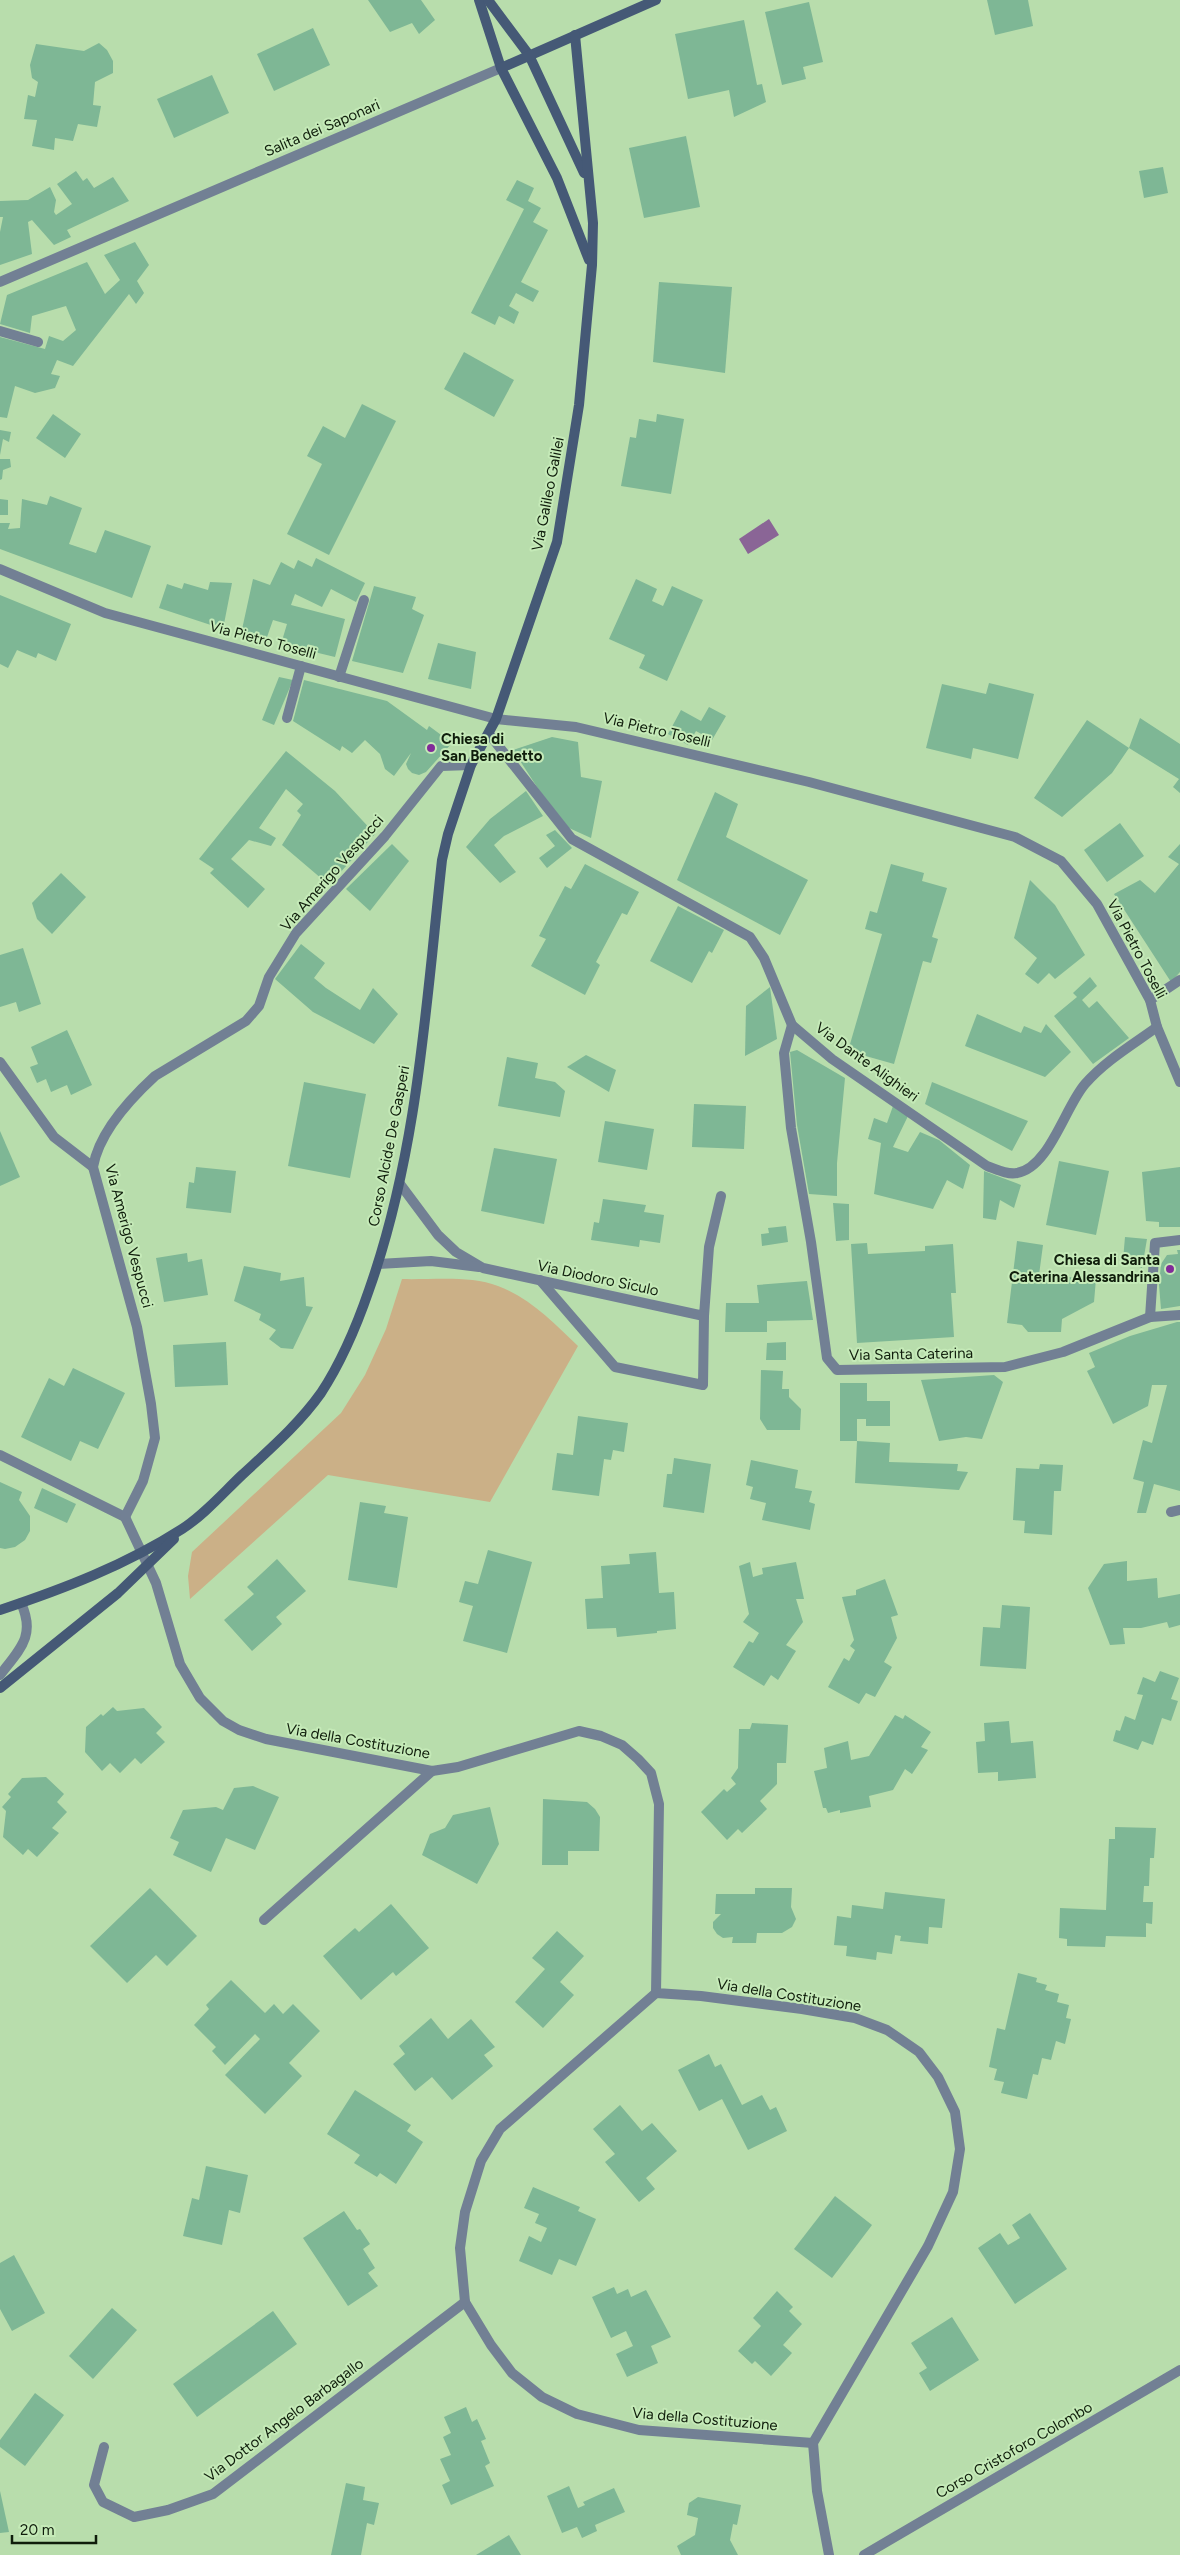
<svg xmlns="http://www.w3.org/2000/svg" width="1180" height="2555" viewBox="0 0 1180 2555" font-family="Figtree,sans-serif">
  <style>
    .green { fill: #cbb087 }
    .water { fill: #8a6596 }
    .building { fill: #7eb795 }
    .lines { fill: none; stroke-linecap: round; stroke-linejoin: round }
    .pedestrian { stroke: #728094; stroke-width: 10 }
    .minor { stroke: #728094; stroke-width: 10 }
    .tertiary { stroke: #728094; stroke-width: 10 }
    .secondary { stroke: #455976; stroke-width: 10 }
    .poi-dot { fill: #812b99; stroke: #c5eab8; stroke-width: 2 }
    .labels { text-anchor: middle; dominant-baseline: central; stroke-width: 4; stroke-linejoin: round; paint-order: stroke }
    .street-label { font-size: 15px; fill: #0f1d0b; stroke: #c5eab8 }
    .poi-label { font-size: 15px; font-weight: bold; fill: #0f1d0b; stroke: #c5eab8; text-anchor: start }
  </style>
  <rect width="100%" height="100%" fill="#b8ddac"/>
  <!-- green -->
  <path class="green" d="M402,1279C432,1280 470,1275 498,1286C530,1298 554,1323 578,1346L490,1502L328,1475L190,1599L188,1576L192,1552L341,1413L365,1375L386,1329Z"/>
  <!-- water -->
  <polygon class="water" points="769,519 779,535 748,554 739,539"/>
  <!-- building -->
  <g class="building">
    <polygon points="368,0 421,0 435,20 419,34 412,23 390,32"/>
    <polygon points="987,0 1028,0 1033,26 995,35"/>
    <polygon points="809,2 823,62 803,67 806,79 782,85 765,12"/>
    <polygon points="744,20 757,85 762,84 766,102 734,117 729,90 688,99 675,34"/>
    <polygon points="313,28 330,65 274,91 257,54"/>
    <polygon points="99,43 107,50 113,61 113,73 95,82 93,105 101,106 97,127 78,124 73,141 55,138 54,150 32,146 37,120 24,119 28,95 35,97 38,82 32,78 30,65 36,44 84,51"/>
    <polygon points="212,75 229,113 174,138 157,99"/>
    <polygon points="686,136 700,207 644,218 629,148"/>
    <polygon points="1163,167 1168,193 1144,198 1139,171"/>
    <polygon points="76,171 83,181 87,178 94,188 113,177 129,201 67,230 71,237 54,245 32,220 28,222 32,254 0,265 0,232 3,217 0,217 0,201 28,200 50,187 56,200 54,212 56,215 72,204 57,184"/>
    <polygon points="517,180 534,188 528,201 541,208 533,222 548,230 521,282 539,291 533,302 516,293 509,306 519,312 514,324 499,316 495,325 471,313 524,209 506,200"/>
    <polygon points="135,242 149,265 137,281 144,293 136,304 129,294 73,366 57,360 51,374 60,376 55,388 35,393 15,386 7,418 0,417 0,337 45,349 49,336 63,341 76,330 66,306 32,316 30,333 0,324 7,295 87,262 105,294 120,280 104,255"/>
    <polygon points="659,282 732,287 725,373 653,362"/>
    <polygon points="464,352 514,380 494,417 444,389"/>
    <polygon points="362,404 396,421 329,555 287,534 322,464 307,456 323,426 345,438"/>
    <polygon points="53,414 81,434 65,458 36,438"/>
    <polygon points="657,414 684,419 671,494 621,486 630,437 636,438 639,419 656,422"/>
    <polygon points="0,430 11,432 9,442 3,439 0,455"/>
    <polygon points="0,459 10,459 11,467 3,470 2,479 0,480"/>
    <polygon points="50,496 82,508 69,544 96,553 105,530 151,546 132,598 0,549 0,523 10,523 8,529 20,528 22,499 47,505"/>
    <polygon points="0,499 8,500 8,515 0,515"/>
    <polygon points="316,558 365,583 356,602 331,589 322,607 295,594 291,605 345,619 335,657 281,644 287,624 273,620 266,640 241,634 253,579 270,585 281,562 294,569 298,560 312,567"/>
    <polygon points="636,579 657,589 652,601 663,606 672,586 703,600 667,681 639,668 645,655 609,639"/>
    <polygon points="210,582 232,583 223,629 159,608 167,584 182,589 184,583 208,590"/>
    <polygon points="374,586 416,597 412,609 424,615 403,673 352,661"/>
    <polygon points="0,595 71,624 56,661 38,653 36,658 17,650 8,668 0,664"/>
    <polygon points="438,643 476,652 471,689 428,679"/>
    <polygon points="279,677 293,680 274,725 262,720"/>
    <polygon points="304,680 387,701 427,730 429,726 452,743 426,772 419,775 412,773 408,769 406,764 411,753 394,776 385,769 380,754 365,740 352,753 342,746 340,751 293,721"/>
    <polygon points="989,683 1034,694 1018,759 973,748 971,759 926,748 942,684 986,694"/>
    <polygon points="709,707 726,716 712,740 696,731 688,745 668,734 681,710 701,721"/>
    <polygon points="1140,718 1180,744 1180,793 1173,787 1179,779 1129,748 1112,773 1062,817 1034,798 1087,720 1129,748"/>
    <polygon points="552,737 578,742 581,777 602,781 591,838 569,828 539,790 513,750"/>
    <polygon points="286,751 335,791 375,834 329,885 282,845 301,815 297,811 303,804 286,789 259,828 276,838 271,846 249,840 231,859 265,889 248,908 210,873 214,869 199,859"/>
    <polygon points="526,791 543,816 504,836 494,845 516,872 500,883 466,847 490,819"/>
    <polygon points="715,792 738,804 726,837 808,880 780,935 677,880"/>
    <polygon points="1120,823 1144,856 1107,882 1084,850"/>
    <polygon points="555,830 572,848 547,868 539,858 555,846 546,835"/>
    <polygon points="392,844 409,861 370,911 346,889"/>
    <polygon points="1180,844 1180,972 1171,982 1114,894 1140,880 1155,893 1179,864 1168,857"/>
    <polygon points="585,864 639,892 627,915 622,913 596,962 600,965 585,995 531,966 546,939 539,936 565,886 571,889"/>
    <polygon points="891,864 924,873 922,881 947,888 932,937 938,939 931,963 923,961 894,1064 848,1051 882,934 865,929 870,911 877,913"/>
    <polygon points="61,873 86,897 52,934 37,919 32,903"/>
    <polygon points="1030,880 1055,905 1085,955 1055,979 1049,973 1038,984 1025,974 1037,958 1014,938"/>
    <polygon points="678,906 724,930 712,953 709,951 692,983 650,961"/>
    <polygon points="301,944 325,963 314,978 326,988 360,1010 373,988 398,1014 374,1044 313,1012 275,979"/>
    <polygon points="23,948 41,1004 19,1012 16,1002 0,1007 0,955"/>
    <polygon points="1090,977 1097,986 1082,1000 1089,1008 1097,1001 1129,1038 1093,1064 1054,1016 1077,997 1073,993"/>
    <polygon points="770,987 777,1039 745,1056 746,1006"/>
    <polygon points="977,1014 1021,1033 1024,1026 1041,1033 1046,1024 1071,1052 1045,1077 965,1046"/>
    <polygon points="67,1030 92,1085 71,1095 67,1085 51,1092 46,1079 37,1083 30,1067 38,1064 31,1047"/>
    <polygon points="797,1050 845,1078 837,1163 837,1196 809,1194 797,1125 790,1052"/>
    <polygon points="586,1055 616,1070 609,1092 567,1067"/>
    <polygon points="507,1057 538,1063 535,1078 555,1082 565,1091 560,1117 498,1106"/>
    <polygon points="304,1082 366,1094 350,1178 288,1166"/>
    <polygon points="932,1082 1028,1121 1012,1151 925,1104"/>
    <polygon points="694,1104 746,1106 744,1149 692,1147"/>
    <polygon points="893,1106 908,1116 893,1147 908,1152 920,1132 939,1140 970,1165 963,1189 947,1180 933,1209 874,1194 881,1143 868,1139 874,1118 887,1123"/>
    <polygon points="605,1121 654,1129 647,1170 598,1162"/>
    <polygon points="0,1131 20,1177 0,1186"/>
    <polygon points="494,1148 557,1159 544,1224 481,1211"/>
    <polygon points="1059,1161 1109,1171 1096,1235 1046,1225"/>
    <polygon points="196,1167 236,1171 231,1213 186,1208 189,1182 194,1183"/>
    <polygon points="1180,1167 1180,1227 1159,1227 1159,1222 1146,1221 1142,1172"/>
    <polygon points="984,1171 1021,1185 1014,1208 1000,1200 996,1220 983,1218"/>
    <polygon points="603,1199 646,1205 644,1212 664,1215 660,1243 640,1240 639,1247 591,1240 594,1222 599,1223"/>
    <polygon points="833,1203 849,1204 849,1240 836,1241"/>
    <polygon points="786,1226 788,1242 762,1246 761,1234 769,1233 768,1228"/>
    <polygon points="1125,1237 1147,1239 1142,1268 1123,1260"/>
    <polygon points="1017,1241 1043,1245 1039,1275 1096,1279 1094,1302 1062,1319 1061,1332 1028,1332 1022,1325 1007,1323"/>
    <polygon points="867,1243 868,1254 925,1251 925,1246 953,1244 956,1293 951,1293 954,1337 857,1343 851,1244"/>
    <polygon points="1177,1250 1180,1250 1180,1306 1161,1309 1159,1285 1161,1264 1167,1255 1178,1254"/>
    <polygon points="187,1253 188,1262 202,1259 208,1295 164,1302 156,1258"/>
    <polygon points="244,1266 281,1273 280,1281 304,1277 306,1306 313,1307 293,1349 281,1348 269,1339 276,1330 259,1320 261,1314 234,1301"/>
    <polygon points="807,1281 813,1320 767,1321 767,1332 725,1332 726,1303 759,1303 757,1285"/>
    <polygon points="1177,1322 1180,1322 1180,1491 1154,1484 1146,1513 1137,1513 1144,1482 1133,1479 1143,1440 1152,1443 1167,1385 1152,1385 1148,1406 1113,1424 1087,1371 1095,1367 1089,1353 1130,1336"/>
    <polygon points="226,1342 228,1385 175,1387 173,1345"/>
    <polygon points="786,1342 786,1360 766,1360 767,1343"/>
    <polygon points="73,1368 125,1393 98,1449 80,1441 71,1461 21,1437 49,1378 64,1386"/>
    <polygon points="761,1370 783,1371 782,1389 789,1389 789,1397 801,1409 800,1430 767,1430 760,1419"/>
    <polygon points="994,1375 1003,1382 982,1439 966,1437 939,1441 921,1380"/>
    <polygon points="840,1383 867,1383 867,1401 890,1401 890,1426 866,1426 866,1419 857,1419 857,1441 840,1441"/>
    <polygon points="578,1416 628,1423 624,1452 613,1450 611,1460 604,1459 599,1496 552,1490 557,1453 573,1455"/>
    <polygon points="857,1441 890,1443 889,1462 958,1464 957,1471 968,1472 959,1490 855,1483"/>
    <polygon points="674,1458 711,1464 704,1513 663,1507 667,1474 672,1474"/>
    <polygon points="751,1460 798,1470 795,1488 812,1491 809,1502 815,1504 810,1530 762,1520 766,1503 750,1499 753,1487 746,1485"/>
    <polygon points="1040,1464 1063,1465 1061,1491 1054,1491 1052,1535 1024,1533 1025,1521 1013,1520 1016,1468 1039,1469"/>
    <polygon points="0,1482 22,1492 19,1500 30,1516 30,1531 25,1540 15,1547 5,1549 0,1548"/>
    <polygon points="42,1488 76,1504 67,1523 34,1508"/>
    <polygon points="360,1502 386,1506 384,1513 408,1517 397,1588 348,1580"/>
    <polygon points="488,1550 532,1562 507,1653 463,1641 473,1606 459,1602 465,1581 478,1584"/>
    <polygon points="656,1552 659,1593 674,1592 676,1629 657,1631 657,1633 617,1637 616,1628 587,1629 585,1599 603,1598 601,1566 630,1564 629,1554"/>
    <polygon points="277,1559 306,1591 276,1617 282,1624 252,1651 224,1620 254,1594 247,1587"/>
    <polygon points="1127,1561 1127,1581 1157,1578 1158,1598 1180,1594 1180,1625 1169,1628 1167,1622 1141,1628 1123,1628 1125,1644 1110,1645 1088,1588 1104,1564"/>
    <polygon points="750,1562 753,1577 763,1574 762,1568 796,1562 804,1599 796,1599 803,1622 786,1645 796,1651 778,1680 771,1675 764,1686 733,1667 749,1641 753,1643 759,1633 743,1622 749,1614 739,1566"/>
    <polygon points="885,1579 898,1615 891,1617 897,1638 884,1662 892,1667 875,1697 866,1693 859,1704 828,1687 844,1658 849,1661 855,1650 850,1646 854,1640 842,1597 856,1595 856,1590"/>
    <polygon points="1002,1605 1030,1607 1026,1669 980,1666 983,1627 1000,1628"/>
    <polygon points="1160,1671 1179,1678 1171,1699 1178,1701 1171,1721 1162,1718 1153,1745 1142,1741 1138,1750 1113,1741 1116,1730 1120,1731 1125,1716 1135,1720 1143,1695 1137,1694 1143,1677 1155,1682"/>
    <polygon points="113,1707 117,1711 144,1708 162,1727 156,1733 165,1742 141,1764 135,1758 120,1773 110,1763 102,1771 85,1752 86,1727 101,1714 103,1716"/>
    <polygon points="895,1715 903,1719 905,1715 931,1732 921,1747 928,1750 912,1774 905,1769 893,1790 869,1796 871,1807 840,1813 840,1810 828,1813 826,1808 823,1808 814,1771 827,1768 824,1748 848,1741 851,1760 869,1756"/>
    <polygon points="1009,1721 1011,1743 1033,1741 1036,1778 998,1781 998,1772 978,1773 976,1742 985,1741 984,1723"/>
    <polygon points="752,1723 788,1725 786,1763 777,1763 777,1784 760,1801 767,1809 742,1833 738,1829 727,1840 701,1812 724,1789 727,1792 736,1784 731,1778 738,1768 739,1729 750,1729"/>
    <polygon points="46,1777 64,1794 57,1802 67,1812 52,1828 59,1833 37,1857 28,1849 23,1855 3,1837 6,1811 2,1807 11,1797 8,1794 22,1778"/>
    <polygon points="253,1786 279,1797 255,1850 226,1838 211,1872 173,1855 179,1842 170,1838 183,1810 216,1807 223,1810 234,1788"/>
    <polygon points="543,1799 587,1802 595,1809 600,1817 599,1851 568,1851 568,1865 542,1865"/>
    <polygon points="490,1807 499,1844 477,1884 422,1855 430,1834 445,1828 453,1815"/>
    <polygon points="1115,1827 1156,1828 1154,1858 1150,1858 1149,1886 1144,1886 1143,1902 1153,1902 1152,1924 1146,1923 1146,1937 1106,1936 1105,1947 1067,1946 1067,1939 1059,1938 1060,1908 1106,1910 1109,1839 1115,1839"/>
    <polygon points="150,1888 197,1936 167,1966 156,1955 127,1983 90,1946"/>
    <polygon points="755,1888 792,1888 791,1907 796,1919 792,1927 782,1933 757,1933 756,1943 732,1943 733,1937 723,1938 717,1934 713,1928 713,1922 721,1914 715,1914 716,1894 755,1894"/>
    <polygon points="885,1892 945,1899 942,1928 929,1927 928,1944 900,1941 901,1936 895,1935 892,1954 877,1952 876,1960 846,1956 847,1946 834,1945 837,1916 851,1918 852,1905 883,1909"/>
    <polygon points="391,1904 429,1948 396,1976 393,1972 361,2000 323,1956 355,1928 359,1932"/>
    <polygon points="557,1931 584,1956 560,1982 574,1995 543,2028 515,2002 545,1969 532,1958"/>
    <polygon points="1018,1973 1037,1978 1036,1982 1047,1985 1045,1990 1059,1994 1057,2002 1069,2005 1066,2018 1071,2019 1065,2044 1056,2041 1051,2060 1042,2058 1038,2075 1033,2074 1027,2099 1001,2093 1004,2082 994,2080 997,2069 989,2067 997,2028 1005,2030"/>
    <polygon points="231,1980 265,2013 274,2004 283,2014 293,2004 320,2031 289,2063 302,2076 265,2114 225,2075 260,2039 255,2034 225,2065 212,2051 216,2047 194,2025 209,2009 206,2005"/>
    <polygon points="431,2018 448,2039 471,2019 495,2047 484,2055 493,2066 452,2100 432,2077 415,2091 393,2064 405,2054 399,2046"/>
    <polygon points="709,2054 715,2067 721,2064 742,2105 762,2095 770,2110 776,2107 787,2131 748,2150 722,2099 699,2111 678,2070"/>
    <polygon points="355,2090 411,2125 407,2131 423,2142 396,2184 380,2173 377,2177 354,2163 360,2155 327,2134"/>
    <polygon points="620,2105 642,2131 652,2123 677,2151 646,2178 655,2189 639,2202 605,2162 615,2154 593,2129"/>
    <polygon points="206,2166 248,2175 240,2213 229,2210 222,2245 183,2236 192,2198 199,2200"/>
    <polygon points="533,2187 580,2207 578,2211 596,2219 576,2266 559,2259 552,2275 519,2261 529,2236 541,2242 547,2228 535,2223 539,2214 524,2208"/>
    <polygon points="835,2196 872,2225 832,2278 794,2249"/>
    <polygon points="344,2211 357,2230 360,2229 370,2244 363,2249 375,2268 368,2273 378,2286 348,2306 303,2238"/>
    <polygon points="1030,2213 1067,2269 1015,2304 978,2248 1000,2233 1008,2245 1020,2238 1012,2225"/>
    <polygon points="14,2255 45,2313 12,2331 0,2309 0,2263"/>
    <polygon points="614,2287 617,2294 628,2289 631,2297 646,2290 671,2337 651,2346 658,2363 627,2377 616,2354 633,2346 626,2331 611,2338 592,2297"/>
    <polygon points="777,2291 793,2307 789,2311 802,2324 783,2345 792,2353 771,2376 755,2361 752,2364 738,2351 761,2326 753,2318"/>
    <polygon points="112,2308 137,2330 93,2379 69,2356"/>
    <polygon points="273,2311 297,2344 197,2417 173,2384"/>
    <polygon points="952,2317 979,2360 930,2391 919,2373 927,2368 911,2343"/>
    <polygon points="35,2393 64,2415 25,2466 0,2447 0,2440"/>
    <polygon points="466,2407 472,2422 477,2419 486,2439 481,2441 490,2463 485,2466 494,2486 451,2505 442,2485 450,2481 440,2459 451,2455 443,2437 451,2433 444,2417"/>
    <polygon points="346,2483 365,2487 363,2500 379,2503 374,2525 367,2523 361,2555 331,2555"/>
    <polygon points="569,2486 578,2508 585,2505 583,2502 614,2488 625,2512 595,2525 597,2531 582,2538 577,2527 562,2533 547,2496"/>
    <polygon points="0,2491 9,2532 0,2533"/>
    <polygon points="698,2497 741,2505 737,2525 733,2524 730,2540 738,2555 681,2555 677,2546 695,2535 698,2518 687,2515 689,2503"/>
    <polygon points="509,2535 521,2555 476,2555"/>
  </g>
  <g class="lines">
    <!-- pedestrian -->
    <polyline class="pedestrian" points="287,718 301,666"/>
    <!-- minor -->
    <g class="minor">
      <polyline points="0,331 38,342"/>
      <polyline points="0,569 105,613 496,719 576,727 809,782 1015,837 1061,861 1097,904 1150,1000 1157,1027 1180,1082"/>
      <polyline points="339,677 364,600"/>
      <path d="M489,734L572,839L750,937L764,958L792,1025L832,1059L987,1166C996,1169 1007,1175 1017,1173C1049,1168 1065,1107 1085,1084C1105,1061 1132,1045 1157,1027"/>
      <polyline points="1150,1000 1180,980"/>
      <polyline points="792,1025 784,1053 791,1128 811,1242 827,1358 837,1370 1005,1367 1063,1352 1150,1317 1180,1315"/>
      <polyline points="0,1062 54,1137 93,1167"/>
      <polyline points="400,1184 438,1235 456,1252 483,1268 704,1316 709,1247 721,1196"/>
      <polyline points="378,1264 431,1261 479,1267"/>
      <polyline points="540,1280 615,1367 703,1385 704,1316"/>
      <polyline points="1150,1317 1155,1243 1180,1240"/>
      <polyline points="0,1455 125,1517"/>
      <polyline points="1171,1512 1180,1510"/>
      <polyline points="125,1517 156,1583 180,1664 200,1698 223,1721 239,1730 266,1739 432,1771 458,1767 579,1731 601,1736 622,1745 638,1759 651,1773 659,1804 656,1993 701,1996 802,2009 855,2018 887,2030 919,2052 938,2077 955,2112 960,2149 953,2192 928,2246 813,2443 817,2491 829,2555"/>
      <path d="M125,1517L143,1481L155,1438L151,1404L137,1327L93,1167C99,1132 130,1099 155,1076L246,1021L259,1006L269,977L296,933L385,836L441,766L471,765"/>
      <polyline points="264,1920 432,1771"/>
      <polyline points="656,1993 500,2129 481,2161 465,2212 460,2248 465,2302 491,2345 512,2373 542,2397 577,2414 639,2430 813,2443"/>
      <polyline points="104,2447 94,2485 103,2502 134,2517 168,2510 213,2494 465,2302"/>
    </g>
    <!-- tertiary -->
    <g class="tertiary">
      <polyline points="0,282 501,68"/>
      <path d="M0,1675C20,1649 36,1636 21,1603"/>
      <polyline points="864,2555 1180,2370"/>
    </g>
    <!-- secondary -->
    <g class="secondary">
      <polyline points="479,0 501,68 557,178 589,260"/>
      <polyline points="488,0 529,55 584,173"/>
      <polyline points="501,68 656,0"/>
      <path d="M0,1610C63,1589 126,1565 182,1529C204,1515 223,1493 242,1475C270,1449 299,1424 321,1393C342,1361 357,1325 369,1290C418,1152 426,1004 442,860L448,834L471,765L496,719L557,542L579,405L592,265L593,223L575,35"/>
      <polyline points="0,1688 118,1593 174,1539"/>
    </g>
  </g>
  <!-- markers -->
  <g class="poi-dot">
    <circle cx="431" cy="748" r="5"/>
    <circle cx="1170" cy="1269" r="5"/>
  </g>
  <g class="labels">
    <!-- street labels -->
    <g class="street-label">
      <text transform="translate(322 128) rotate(-23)">Salita dei Saponari</text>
      <text transform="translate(548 494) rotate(-79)">Via Galileo Galilei</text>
      <text transform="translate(263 640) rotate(15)">Via Pietro Toselli</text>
      <text transform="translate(657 730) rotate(13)">Via Pietro Toselli</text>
      <text transform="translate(332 873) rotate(-49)">Via Amerigo Vespucci</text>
      <text transform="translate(1137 949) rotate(62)">Via Pietro Toselli</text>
      <text transform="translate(867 1062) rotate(36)">Via Dante Alighieri</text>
      <text transform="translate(389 1146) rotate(-79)">Corso Alcide De Gasperi</text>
      <text transform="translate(129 1236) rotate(75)">Via Amerigo Vespucci</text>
      <text transform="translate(598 1278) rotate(12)">Via Diodoro Siculo</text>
      <text transform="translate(911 1354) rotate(-1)">Via Santa Caterina</text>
      <text transform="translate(358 1741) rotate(10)">Via della Costituzione</text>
      <text transform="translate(789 1995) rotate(9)">Via della Costituzione</text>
      <text transform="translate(705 2419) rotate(5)">Via della Costituzione</text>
      <text transform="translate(284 2420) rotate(-37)">Via Dottor Angelo Barbagallo</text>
      <text transform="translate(1014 2450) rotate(-30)">Corso Cristoforo Colombo</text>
    </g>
    <!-- poi labels -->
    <g class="poi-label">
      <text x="441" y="739">Chiesa di<tspan x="441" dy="17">San Benedetto</tspan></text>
      <text x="1160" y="1260" text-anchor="end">Chiesa di Santa<tspan x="1160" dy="17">Caterina Alessandrina</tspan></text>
    </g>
  </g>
  <!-- scale -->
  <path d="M12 2535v8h84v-8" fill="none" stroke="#0f1d0b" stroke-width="2.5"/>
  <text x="20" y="2535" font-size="15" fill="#0f1d0b" stroke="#c5eab8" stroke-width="4" paint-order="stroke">20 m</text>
</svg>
